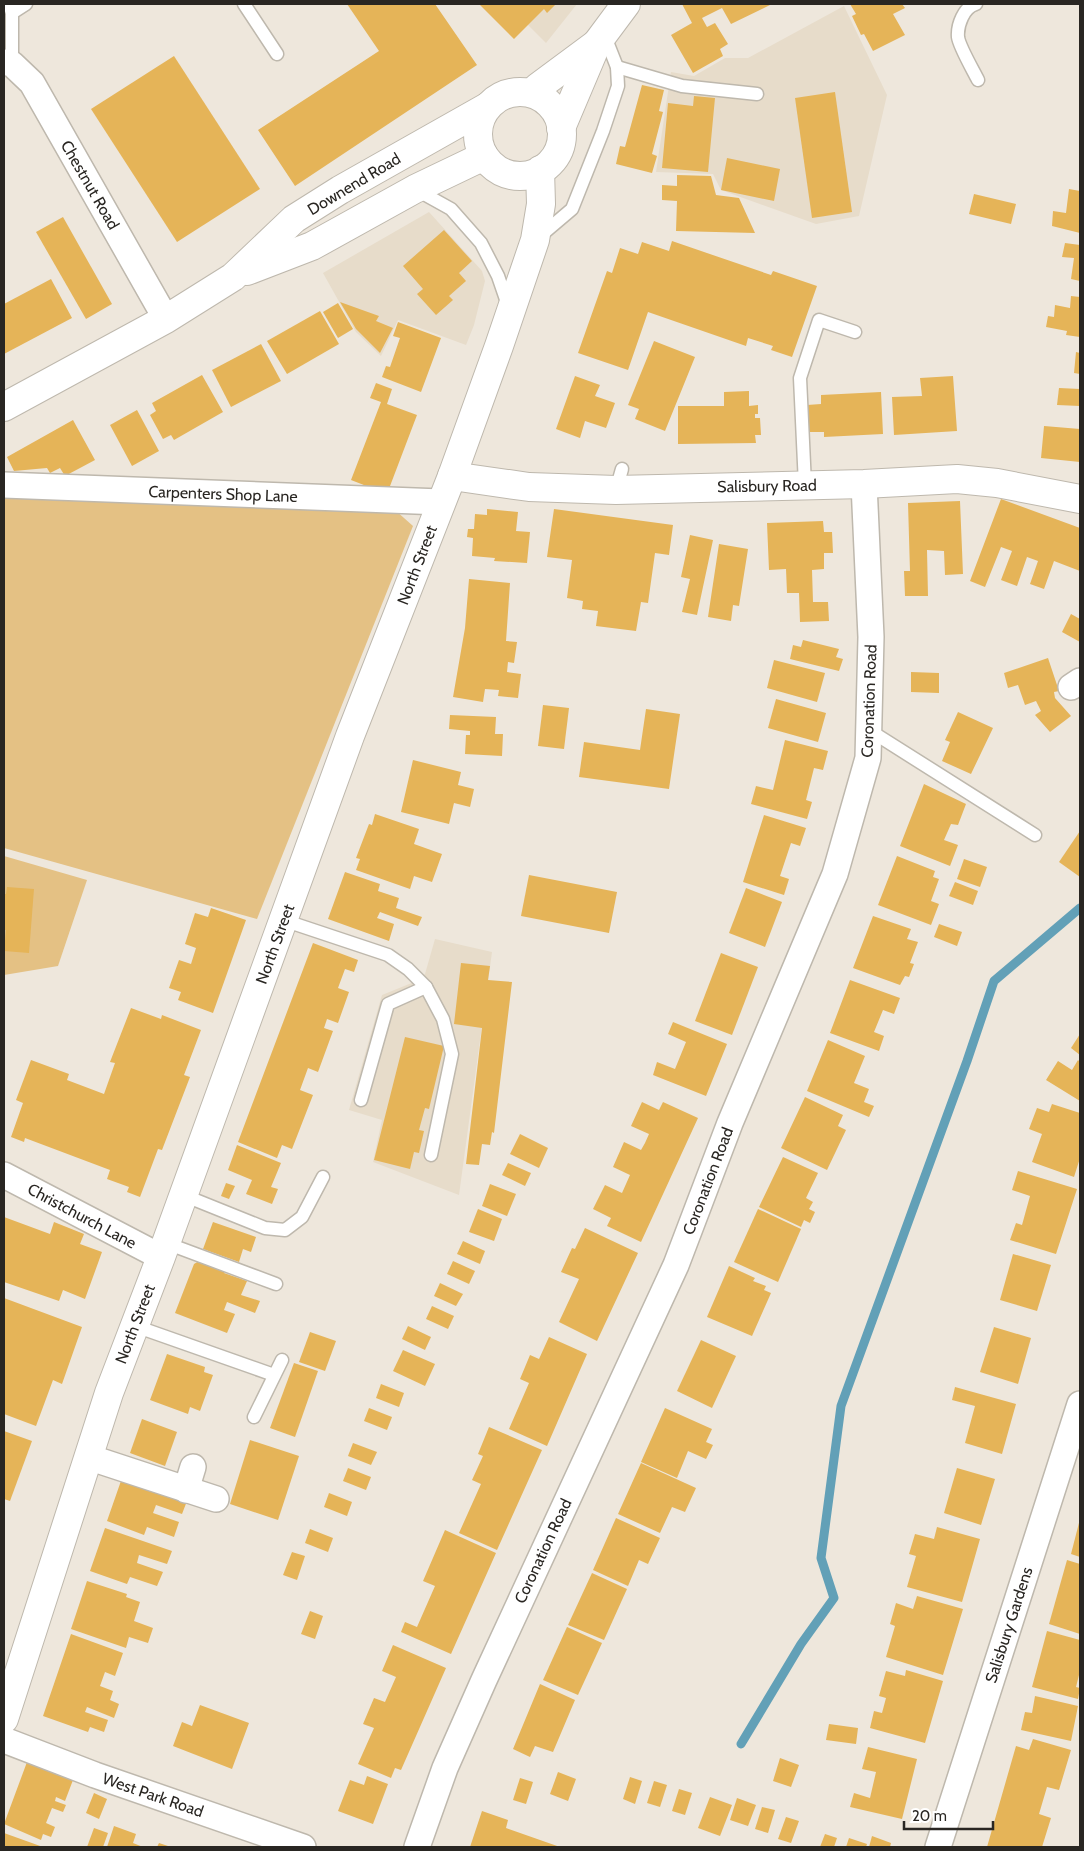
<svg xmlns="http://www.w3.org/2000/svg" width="1084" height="1851" viewBox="0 0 1084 1851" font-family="Cabin,sans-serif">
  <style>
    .built { fill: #e7dcca }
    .green { fill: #e4c184 }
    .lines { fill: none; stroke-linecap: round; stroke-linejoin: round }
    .stream { stroke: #62a0b7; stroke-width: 9 }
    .building { fill: #e5b458 }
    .service-casing { stroke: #beb8ad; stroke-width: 15 }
    .minor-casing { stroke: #beb8ad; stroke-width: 28 }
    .tertiary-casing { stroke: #beb8ad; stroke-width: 30 }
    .primary-casing { stroke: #beb8ad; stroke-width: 30 }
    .service { stroke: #fff; stroke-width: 12 }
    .minor { stroke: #fff; stroke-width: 25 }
    .tertiary { stroke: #fff; stroke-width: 28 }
    .primary { stroke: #fff; stroke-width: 28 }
    .labels { text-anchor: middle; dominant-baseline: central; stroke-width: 4; stroke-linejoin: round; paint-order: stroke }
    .street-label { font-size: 16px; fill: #292622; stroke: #fff }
  </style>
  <rect width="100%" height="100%" fill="#eee7dc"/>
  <!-- built -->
  <g class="built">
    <polygon points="507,4 577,4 546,43"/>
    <polygon points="844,6 887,95 859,216 816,224 721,190 713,174 656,172 671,72 694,76 725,58 748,58"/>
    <polygon points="429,212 482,271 485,281 474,325 466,345 398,320 381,356 356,332 323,273"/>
    <polygon points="435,939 492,952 459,1195 373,1162 382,1120 349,1110 382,995 419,980 425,974"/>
  </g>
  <!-- green -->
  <g class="green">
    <polygon points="4,495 395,510 413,526 257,919 4,848"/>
    <polygon points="4,856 87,880 58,966 4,975"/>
  </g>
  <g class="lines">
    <!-- stream -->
    <polyline class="stream" points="741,1744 801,1644 834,1598 821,1558 841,1406 967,1061 994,981 1080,908"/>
  </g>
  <!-- building -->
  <g class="building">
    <polygon points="347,4 435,4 477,65 295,186 258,130 379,51"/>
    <polygon points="479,4 556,4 547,13 544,9 514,39"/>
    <polygon points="682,4 772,4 731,24 722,8 702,18 707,27 715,23 728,44 720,49 723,56 693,73 671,35 692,23"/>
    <polygon points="850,4 902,4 905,8 893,14 905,35 873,51 864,34 861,35 852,16 856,14"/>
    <polygon points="174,56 260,189 177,242 91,109"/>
    <polygon points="642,85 664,90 659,111 663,112 652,154 657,156 652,173 616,164 620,146 625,147"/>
    <polygon points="835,92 852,212 812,218 795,98"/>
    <polygon points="694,96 715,98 708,172 662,168 668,103 693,106"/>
    <polygon points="727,158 780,169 774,201 721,190"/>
    <polygon points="677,175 711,176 716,195 739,198 755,233 676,231 677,201 662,200 662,185 677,186"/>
    <polygon points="1069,189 1080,191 1080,233 1052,226 1053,211 1066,213"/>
    <polygon points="974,194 1016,204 1011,224 969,214"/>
    <polygon points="63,217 112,304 86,319 36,232"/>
    <polygon points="444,230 472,261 459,273 466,281 449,296 453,300 436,315 417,294 423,289 403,266"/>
    <polygon points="672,241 771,275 773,271 817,286 792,357 771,350 773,346 748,338 746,346 648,312 628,370 578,353 607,271 612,273 620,248 638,254 642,242 669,251"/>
    <polygon points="1065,243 1080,245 1080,281 1071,279 1074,258 1062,257"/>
    <polygon points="51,279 72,318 4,354 4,304"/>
    <polygon points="1071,296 1080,297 1080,337 1066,335 1067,331 1046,327 1048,316 1054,317 1055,305 1070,308"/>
    <polygon points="340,302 379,316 376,321 393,328 380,353 356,329"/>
    <polygon points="338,303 353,329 338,338 323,312"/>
    <polygon points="320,311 339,344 287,374 267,341"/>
    <polygon points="398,322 441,338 421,392 382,377 386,366 390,367 400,338 393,336"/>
    <polygon points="654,341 695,357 665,431 635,419 639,409 628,405"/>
    <polygon points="261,344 281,381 231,407 212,370"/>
    <polygon points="1076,352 1080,353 1080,374 1074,373"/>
    <polygon points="202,375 223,412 174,440 171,435 163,439 150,415 156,411 152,403"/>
    <polygon points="575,376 600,385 595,396 615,403 606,428 585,421 580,438 556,429"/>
    <polygon points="953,376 957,431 894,435 892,397 922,396 920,378"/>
    <polygon points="376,383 392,389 387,404 417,415 387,494 351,480 381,402 370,398"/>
    <polygon points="1059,388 1080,389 1080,406 1057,405"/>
    <polygon points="749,391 749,406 758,405 758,414 755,414 755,418 760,418 761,435 755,435 756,443 678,444 678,406 724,406 724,392"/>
    <polygon points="881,392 883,434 824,437 824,432 808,432 807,405 821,404 821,395"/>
    <polygon points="137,410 159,451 132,466 110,425"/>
    <polygon points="73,420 95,460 65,476 60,468 50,473 47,468 14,471 7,457"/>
    <polygon points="1044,426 1080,429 1080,462 1041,458"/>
    <polygon points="1001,499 1080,528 1080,571 1054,561 1044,589 1030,584 1038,561 1027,557 1017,586 1001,580 1012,551 1001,547 985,587 970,581"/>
    <polygon points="960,501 963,574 945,575 944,551 927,550 928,596 905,596 904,571 910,571 908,503"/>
    <polygon points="487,509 518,512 516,531 530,532 527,563 494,561 495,558 472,556 473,538 467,537 468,529 474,529 475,514 487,515"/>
    <polygon points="554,509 673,525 669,555 655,553 648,603 641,602 636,631 596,626 598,611 582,609 583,601 567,598 572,560 547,557"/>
    <polygon points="823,521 824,532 832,532 833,553 824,553 824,569 812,570 813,602 828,602 829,621 800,622 799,593 787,593 786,569 769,570 767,523"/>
    <polygon points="690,535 713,540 697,615 682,612 690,579 681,577"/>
    <polygon points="719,544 748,549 739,606 733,605 731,621 708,617"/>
    <polygon points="469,579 510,583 506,641 517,642 514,663 508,662 507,672 521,674 518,698 498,696 499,690 485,689 483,702 453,697 465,628"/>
    <polygon points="1071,614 1080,619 1080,642 1062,632"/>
    <polygon points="803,640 839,649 836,657 843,659 839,671 790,659 793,645 801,647"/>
    <polygon points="1048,658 1059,691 1054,692 1055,698 1071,716 1050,732 1035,715 1041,711 1036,701 1025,705 1018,685 1008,688 1004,673"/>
    <polygon points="774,660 825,673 817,702 767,688"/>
    <polygon points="911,672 939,673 939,693 911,692"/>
    <polygon points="776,699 826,713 818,742 768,728"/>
    <polygon points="543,705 569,708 564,749 538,746"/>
    <polygon points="646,709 680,714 669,789 579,777 584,742 640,750"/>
    <polygon points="958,712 993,728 971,774 942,761 950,742 945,740"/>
    <polygon points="450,715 496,717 495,734 503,734 502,756 465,754 466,735 470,735 470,731 449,729"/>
    <polygon points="785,740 828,751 823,770 814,768 806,800 812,802 807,819 751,804 756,786 773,790"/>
    <polygon points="413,760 461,772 458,785 474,789 470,807 454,803 449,824 401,812"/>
    <polygon points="924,784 966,804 958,825 951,824 944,840 958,845 950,866 900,846"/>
    <polygon points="375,814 419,829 414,844 442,854 432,882 414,876 410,889 356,870 360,859 356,858 369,824 372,825"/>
    <polygon points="764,815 806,828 800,846 791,843 780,876 789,879 784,895 743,882"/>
    <polygon points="1080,831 1080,877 1059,862"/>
    <polygon points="897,856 935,871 933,877 939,879 931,901 939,904 931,925 878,905"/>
    <polygon points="964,859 987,867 980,887 957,879"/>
    <polygon points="345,872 380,884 378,891 399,898 396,908 422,917 418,926 380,912 377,918 394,924 389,941 328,919"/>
    <polygon points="529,875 617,892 609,933 521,916"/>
    <polygon points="955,882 978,891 973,905 949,896"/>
    <polygon points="7,887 34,889 29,953 4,951 6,930 4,930 4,894 6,894"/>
    <polygon points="746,888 782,902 765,947 729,933"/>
    <polygon points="211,908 246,920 213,1013 178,1000 181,992 169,988 179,960 191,964 196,948 185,944 195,913 208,917"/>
    <polygon points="873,916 911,929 907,939 918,942 910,963 914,964 909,977 905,976 900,985 853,968"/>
    <polygon points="939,924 962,932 957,946 934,937"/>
    <polygon points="313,943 358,960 354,972 345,969 338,988 349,992 338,1023 327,1019 324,1028 333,1031 318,1072 308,1068 300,1090 313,1095 292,1149 282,1145 277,1158 238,1142"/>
    <polygon points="721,953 758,967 732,1035 695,1021"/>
    <polygon points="461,963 490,966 488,980 512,982 494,1133 492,1132 490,1145 482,1144 479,1165 466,1164 482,1028 454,1024"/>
    <polygon points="850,980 900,998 894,1014 883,1010 874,1032 884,1036 879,1051 830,1033"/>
    <polygon points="131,1008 161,1019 162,1015 201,1030 184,1075 190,1077 162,1150 158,1149 140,1197 127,1192 129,1187 107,1179 110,1170 25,1138 24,1142 11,1137 23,1103 16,1100 31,1060 69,1074 67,1080 104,1094 115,1063 110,1062"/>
    <polygon points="673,1022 727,1044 706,1096 653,1075 657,1062 675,1069 686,1042 668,1034"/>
    <polygon points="1080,1034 1080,1055 1071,1048"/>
    <polygon points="405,1037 444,1046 429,1109 425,1108 419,1130 424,1131 419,1153 414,1152 410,1169 374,1160"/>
    <polygon points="828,1040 865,1056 854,1083 869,1089 864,1102 874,1106 869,1117 807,1091"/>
    <polygon points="1078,1060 1080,1062 1080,1101 1046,1080 1058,1061 1072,1070"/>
    <polygon points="805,1097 843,1115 838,1126 846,1130 827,1170 781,1148"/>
    <polygon points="642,1102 659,1110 663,1102 698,1118 641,1242 607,1226 611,1218 593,1209 605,1185 622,1193 630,1175 613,1167 624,1142 641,1150 645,1143 649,1134 631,1126"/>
    <polygon points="1052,1104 1080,1113 1080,1158 1074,1177 1032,1162 1042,1134 1029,1129 1037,1108 1049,1112"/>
    <polygon points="520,1134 548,1148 539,1168 510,1154"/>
    <polygon points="237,1145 281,1163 271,1187 278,1189 272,1204 246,1194 252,1180 228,1170"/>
    <polygon points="783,1157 818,1173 806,1198 813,1202 809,1209 815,1212 810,1223 804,1220 801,1227 759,1207"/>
    <polygon points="508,1163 531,1173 525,1186 502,1175"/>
    <polygon points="1018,1171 1077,1189 1056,1254 1010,1240 1016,1223 1022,1225 1030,1196 1012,1190"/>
    <polygon points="226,1183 235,1186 229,1199 221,1196"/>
    <polygon points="490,1184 516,1194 507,1216 482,1206"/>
    <polygon points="478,1209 502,1219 494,1241 469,1232"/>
    <polygon points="758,1209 801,1229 778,1282 734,1262"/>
    <polygon points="4,1217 50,1234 54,1222 84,1234 80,1244 102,1252 85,1299 63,1290 59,1301 4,1282"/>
    <polygon points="213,1222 256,1237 251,1252 243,1249 239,1262 203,1249"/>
    <polygon points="585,1228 638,1253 597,1341 559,1322 579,1279 561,1272 572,1248 575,1249"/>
    <polygon points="463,1241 485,1251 480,1264 457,1254"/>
    <polygon points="1013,1254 1051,1265 1037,1311 1000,1300"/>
    <polygon points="199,1261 226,1269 224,1273 247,1281 241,1295 260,1301 255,1313 227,1302 224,1310 235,1314 227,1333 175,1313 194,1264"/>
    <polygon points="453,1261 475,1271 469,1284 447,1274"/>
    <polygon points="729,1266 755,1278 753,1281 766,1286 764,1290 771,1293 752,1336 707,1317"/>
    <polygon points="440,1283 463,1294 456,1306 434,1296"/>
    <polygon points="4,1298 82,1327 62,1384 53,1380 36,1426 4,1414"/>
    <polygon points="432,1306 454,1316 448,1329 426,1319"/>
    <polygon points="408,1326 431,1337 425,1350 402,1339"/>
    <polygon points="994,1327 1031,1338 1018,1384 980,1372"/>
    <polygon points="310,1332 336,1341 325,1371 299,1362"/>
    <polygon points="549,1337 587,1354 547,1446 509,1429 529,1383 520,1379 530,1355 539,1359"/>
    <polygon points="701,1340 736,1356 712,1408 677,1391"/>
    <polygon points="403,1350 435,1364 425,1386 393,1371"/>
    <polygon points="167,1354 205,1367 204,1372 213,1375 200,1411 190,1407 188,1414 150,1400"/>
    <polygon points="294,1363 318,1371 295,1437 270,1428"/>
    <polygon points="381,1384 404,1393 399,1407 376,1398"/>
    <polygon points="955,1387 1016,1404 1002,1454 965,1443 975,1406 952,1400"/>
    <polygon points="369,1408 392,1417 387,1430 364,1421"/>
    <polygon points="665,1408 712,1429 706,1442 713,1445 706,1459 688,1451 677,1478 641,1462"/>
    <polygon points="142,1419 177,1432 165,1466 130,1453"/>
    <polygon points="489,1427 542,1450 497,1550 459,1533 481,1484 472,1480 483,1456 478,1454"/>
    <polygon points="4,1431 32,1441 10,1501 4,1499"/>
    <polygon points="250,1440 299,1456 278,1520 230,1504"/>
    <polygon points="353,1443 377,1452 371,1465 348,1456"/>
    <polygon points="641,1463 696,1488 685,1512 672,1507 660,1533 618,1514"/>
    <polygon points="348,1468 371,1477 366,1490 343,1481"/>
    <polygon points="957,1468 995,1479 981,1525 944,1513"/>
    <polygon points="122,1478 187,1501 182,1514 156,1505 153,1513 179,1522 174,1537 147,1527 144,1535 107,1521"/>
    <polygon points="329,1493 352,1502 347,1516 324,1507"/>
    <polygon points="616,1518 660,1538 648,1564 639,1560 628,1586 593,1570"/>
    <polygon points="1080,1519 1080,1557 1071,1554"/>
    <polygon points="937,1527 980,1539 962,1602 907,1587 916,1556 909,1554 915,1534 934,1539"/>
    <polygon points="105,1528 172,1551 167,1564 139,1555 137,1563 163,1572 157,1586 130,1577 127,1584 90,1571"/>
    <polygon points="310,1529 333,1538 328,1552 305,1543"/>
    <polygon points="445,1530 496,1553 451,1654 401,1632 405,1622 417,1627 435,1586 423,1581"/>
    <polygon points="292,1552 305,1556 297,1580 283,1575"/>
    <polygon points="1067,1560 1080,1564 1080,1634 1049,1624"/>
    <polygon points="592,1573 627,1589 604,1640 568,1625"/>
    <polygon points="87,1581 127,1594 126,1597 140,1602 134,1621 153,1628 148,1643 129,1637 126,1648 71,1629"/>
    <polygon points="917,1596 963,1609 943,1675 886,1657 895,1626 890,1624 896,1603 913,1609"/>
    <polygon points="310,1611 323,1616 315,1639 301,1634"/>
    <polygon points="567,1627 602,1643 578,1695 543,1680"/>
    <polygon points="1047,1631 1080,1640 1080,1671 1076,1687 1080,1688 1078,1699 1032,1687"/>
    <polygon points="71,1634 123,1653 115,1676 105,1672 100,1686 113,1691 110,1700 119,1704 114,1718 87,1707 85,1712 108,1720 104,1732 90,1727 88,1732 43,1716"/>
    <polygon points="393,1645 446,1668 401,1770 395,1768 391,1778 358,1764 374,1728 363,1724 374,1698 385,1702 396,1677 382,1671"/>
    <polygon points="906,1670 943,1681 925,1743 870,1728 874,1711 882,1713 886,1698 879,1696 886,1671 905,1676"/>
    <polygon points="540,1684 575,1700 553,1752 535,1746 530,1757 513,1749"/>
    <polygon points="1035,1696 1078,1706 1071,1741 1021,1730 1025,1712 1032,1713"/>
    <polygon points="200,1705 249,1723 232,1769 173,1746 182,1722 192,1726"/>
    <polygon points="829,1724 858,1728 856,1744 826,1740"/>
    <polygon points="1033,1739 1071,1750 1059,1790 1047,1787 1039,1814 1051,1818 1042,1847 987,1847 1016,1746 1029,1750"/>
    <polygon points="868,1747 917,1759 902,1819 850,1807 854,1793 870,1798 876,1772 862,1769"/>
    <polygon points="780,1758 799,1765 791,1787 773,1781"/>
    <polygon points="27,1762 73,1780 65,1801 56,1797 55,1801 66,1805 63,1812 52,1808 46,1823 55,1827 51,1837 43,1834 41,1840 4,1824"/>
    <polygon points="558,1772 576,1779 568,1801 550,1794"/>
    <polygon points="367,1776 388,1784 373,1824 338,1811 350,1780 364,1785"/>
    <polygon points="630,1777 642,1781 635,1804 623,1799"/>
    <polygon points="520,1778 533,1782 526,1804 513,1800"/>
    <polygon points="654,1781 667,1785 660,1807 647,1803"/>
    <polygon points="679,1789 692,1793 685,1815 672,1811"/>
    <polygon points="94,1793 107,1799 99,1819 86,1813"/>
    <polygon points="710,1797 732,1805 720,1836 698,1828"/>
    <polygon points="737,1798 756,1805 748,1826 730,1820"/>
    <polygon points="762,1807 775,1810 768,1833 755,1829"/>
    <polygon points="482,1811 508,1820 506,1828 560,1847 470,1847"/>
    <polygon points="786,1817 799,1821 791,1843 778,1839"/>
    <polygon points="114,1826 136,1834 133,1843 143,1847 107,1847"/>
    <polygon points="94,1828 108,1833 103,1847 87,1847"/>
    <polygon points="4,1833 43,1847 4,1847"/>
    <polygon points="825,1834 837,1838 834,1847 820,1847"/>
    <polygon points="872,1836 891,1843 890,1847 869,1847"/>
    <polygon points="849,1838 867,1844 866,1847 846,1847"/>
    <polygon points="159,1843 171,1847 157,1847"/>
  </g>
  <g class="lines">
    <!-- service casing -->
    <g class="service-casing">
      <g id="service">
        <polyline points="9,4 12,13 12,64"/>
        <polyline points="244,4 277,54"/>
        <path d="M976,4C964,7 957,25 958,37C959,46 973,70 978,80"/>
        <polyline points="12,13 26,4"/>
        <polyline points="617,67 682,86 757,94"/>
        <polyline points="415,189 451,209 481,243 498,276 509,308"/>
        <polyline points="539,237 572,209 603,131 618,86 617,67 604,34"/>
        <polyline points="805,485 800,378 819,320 855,332"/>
        <polyline points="616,490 622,469"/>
        <polyline points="869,730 1035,835"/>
        <polyline points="283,920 388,955 408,969 426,987 443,1019 452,1054 431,1155"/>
        <polyline points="361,1100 388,1004 426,987"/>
        <polyline points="183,1195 265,1228 285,1230 302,1217 323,1177"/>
        <polyline points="166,1243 276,1284"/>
        <polyline points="135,1326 274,1375"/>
        <polyline points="254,1417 282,1360"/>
      </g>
    </g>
    <!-- minor casing -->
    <g class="minor-casing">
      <g id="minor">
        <polyline points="4,62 12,64 32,83 166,319"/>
        <polyline points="4,485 441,502"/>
        <polyline points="1071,687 1080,681"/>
        <polyline points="4,1175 161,1257"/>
        <polyline points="88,1457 216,1499"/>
        <polyline points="186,1490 193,1467"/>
        <polyline points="4,1740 95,1775 303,1847"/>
        <polyline points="417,1847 445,1768 484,1680 676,1265 730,1123 835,874 868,758 871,637 864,484"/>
        <polyline points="938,1847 1080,1404"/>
      </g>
    </g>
    <!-- tertiary casing -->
    <g class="tertiary-casing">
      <polyline id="tertiary" points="452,476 529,487 616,490 864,484 957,479 997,483 1080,499"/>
    </g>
    <!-- primary casing -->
    <g class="primary-casing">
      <g id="primary">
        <circle cx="520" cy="134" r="42"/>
        <polyline points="532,93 538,87 596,44"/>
        <polyline points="561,128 597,43 626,4"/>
        <polyline points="247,271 312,246 415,189 484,156"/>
        <polyline points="4,407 166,319 233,277 294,219 340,190 487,107"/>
        <polyline points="4,1719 109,1393 161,1257 350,736 452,476 499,346 535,240 541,204 540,170"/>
      </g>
    </g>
    <!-- service -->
    <use href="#service" class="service"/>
    <!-- minor -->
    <use href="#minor" class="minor"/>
    <!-- tertiary -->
    <use href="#tertiary" class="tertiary"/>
    <!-- primary -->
    <use href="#primary" class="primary"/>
  </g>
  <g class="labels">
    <!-- street labels -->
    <g class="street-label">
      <text transform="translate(354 184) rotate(-31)">Downend Road</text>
      <text transform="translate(90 185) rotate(60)">Chestnut Road</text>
      <text transform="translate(767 486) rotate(-1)">Salisbury Road</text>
      <text transform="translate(223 494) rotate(2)">Carpenters Shop Lane</text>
      <text transform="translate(417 565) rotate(-69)">North Street</text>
      <text transform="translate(869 701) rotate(-88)">Coronation Road</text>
      <text transform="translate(275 944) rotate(-70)">North Street</text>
      <text transform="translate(708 1181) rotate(-69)">Coronation Road</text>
      <text transform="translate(82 1216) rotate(28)">Christchurch Lane</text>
      <text transform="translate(135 1324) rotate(-69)">North Street</text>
      <text transform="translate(543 1551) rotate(-65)">Coronation Road</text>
      <text transform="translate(1009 1625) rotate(-72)">Salisbury Gardens</text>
      <text transform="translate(153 1795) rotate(19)">West Park Road</text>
    </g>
  </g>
  <!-- border -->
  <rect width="1084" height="1851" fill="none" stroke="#292622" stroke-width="10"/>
  <!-- scale -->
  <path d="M904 1821v8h89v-8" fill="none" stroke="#292622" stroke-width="2.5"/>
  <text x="912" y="1821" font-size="15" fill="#292622" stroke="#ffffff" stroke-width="4" paint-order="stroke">20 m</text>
</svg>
